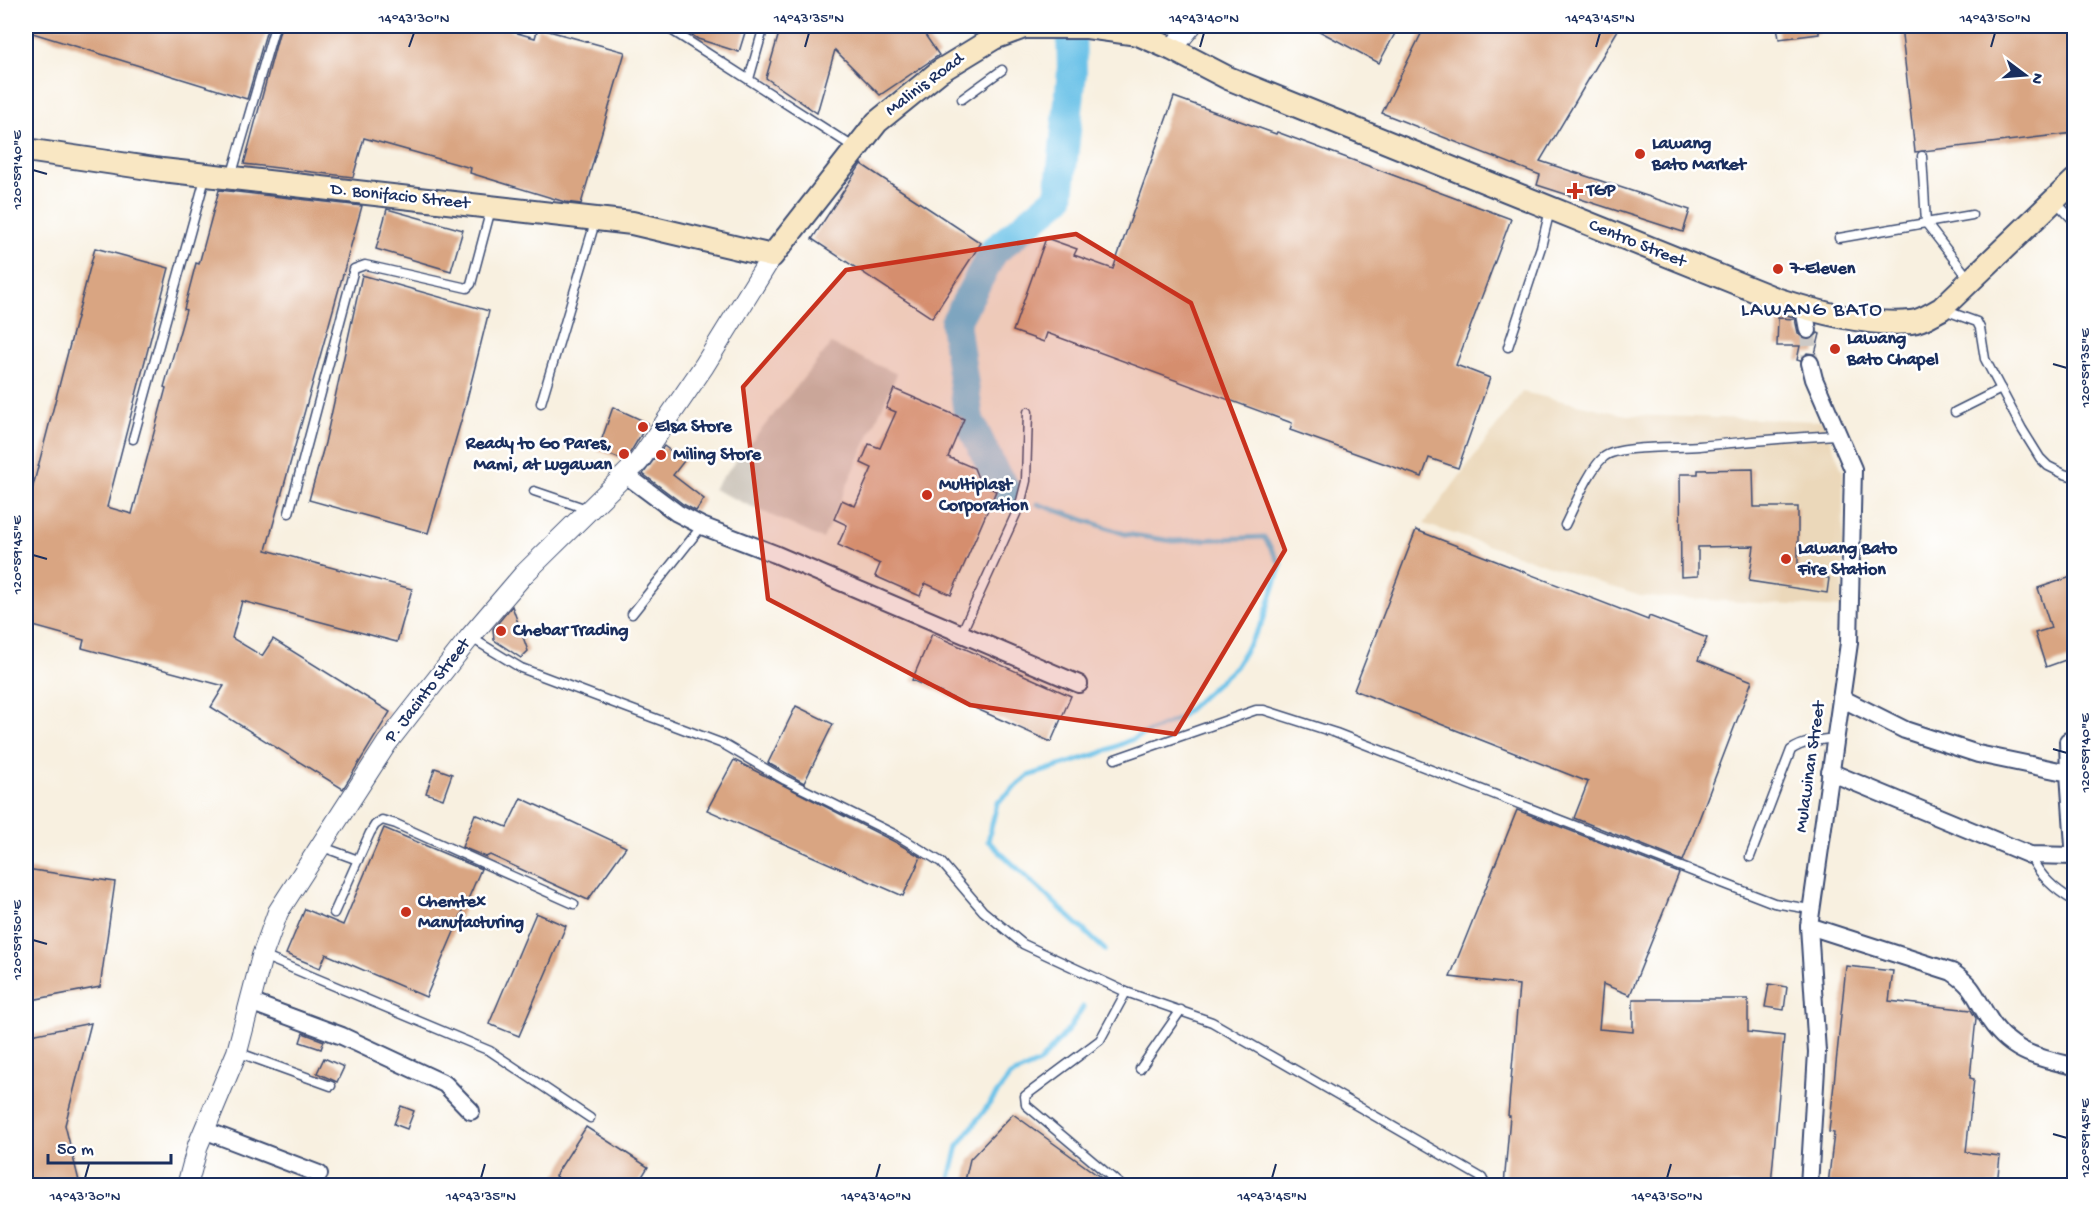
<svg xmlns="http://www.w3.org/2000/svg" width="2100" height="1211" viewBox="0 0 2100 1211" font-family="'Gochi Hand',sans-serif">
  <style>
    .built { fill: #ebd8ba }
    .industrial { fill: #cbc3b8 }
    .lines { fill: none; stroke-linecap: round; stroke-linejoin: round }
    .stream { stroke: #6cc2e8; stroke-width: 5 }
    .river { stroke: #6cc2e8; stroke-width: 30 }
    .building { fill: #d9a582 }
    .minor-tunnel { stroke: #ccc9c6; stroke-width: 16; stroke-dasharray: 16 8; stroke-linecap: butt }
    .service-casing { stroke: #3c4c72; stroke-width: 11 }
    .minor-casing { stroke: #3c4c72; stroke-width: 20 }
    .tertiary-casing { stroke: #3c4c72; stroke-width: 22 }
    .secondary-casing { stroke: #3c4c72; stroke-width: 26 }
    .service { stroke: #fff; stroke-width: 8 }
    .minor { stroke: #fff; stroke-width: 16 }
    .tertiary { stroke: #fff; stroke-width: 20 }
    .secondary { stroke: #f9e7c3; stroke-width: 22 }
    .marked { fill: #c8321e; fill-opacity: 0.2; stroke: #c8321e; stroke-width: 4.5; stroke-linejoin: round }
    .ticks { fill: none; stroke: #1b2f5e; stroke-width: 2 }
    .poi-dot { fill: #c8321e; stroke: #fff; stroke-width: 2 }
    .labels { text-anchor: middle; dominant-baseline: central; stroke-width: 5; stroke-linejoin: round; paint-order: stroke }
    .street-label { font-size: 18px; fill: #1b2f5e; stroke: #fff }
    .poi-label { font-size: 18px; font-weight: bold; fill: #1b2f5e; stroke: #fff; text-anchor: start }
    .quarter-label { font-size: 21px; letter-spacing: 1.5px; fill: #1b2f5e; stroke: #fff }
    .neatline { fill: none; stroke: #1b2f5e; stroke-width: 2 }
    .ticks-label { font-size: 15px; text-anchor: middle; fill: #1b2f5e }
  </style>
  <rect width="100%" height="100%" fill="#fff"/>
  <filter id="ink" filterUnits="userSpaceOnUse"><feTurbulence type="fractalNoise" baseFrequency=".0167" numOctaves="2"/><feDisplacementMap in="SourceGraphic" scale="12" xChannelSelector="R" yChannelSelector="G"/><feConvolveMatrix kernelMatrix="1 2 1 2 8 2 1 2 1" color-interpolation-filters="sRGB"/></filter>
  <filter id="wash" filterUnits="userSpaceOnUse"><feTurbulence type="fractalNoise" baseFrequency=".008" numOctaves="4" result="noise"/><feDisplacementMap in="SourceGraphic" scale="24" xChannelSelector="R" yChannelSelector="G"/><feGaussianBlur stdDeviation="1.35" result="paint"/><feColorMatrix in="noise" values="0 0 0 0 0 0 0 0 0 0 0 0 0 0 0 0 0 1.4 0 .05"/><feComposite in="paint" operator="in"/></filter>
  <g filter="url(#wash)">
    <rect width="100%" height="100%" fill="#f8f0e0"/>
    <!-- built -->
    <polygon class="built" points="1522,392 1626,415 1823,421 1843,472 1843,608 1640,596 1424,524"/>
    <!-- industrial -->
    <polygon class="industrial" points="831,344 897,374 823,539 713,489"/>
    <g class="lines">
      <!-- stream -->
      <g class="stream">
        <polyline points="1038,504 1125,534 1173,541 1264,537 1281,565 1263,621 1235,667 1178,719 1101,753 1028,776 997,803 988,841 1105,950"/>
        <polyline points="948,1186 958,1146 1010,1076 1039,1063 1069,1029 1083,1007"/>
      </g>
      <!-- river -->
      <polyline class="river" points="1008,493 995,474 969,420 955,323 993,252 1059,197 1072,72 1071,26"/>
    </g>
    <g id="blocks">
      <!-- building -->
      <g class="building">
        <polygon points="26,26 268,26 247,99 26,31"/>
        <polygon points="281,26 511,26 510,31 535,38 538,28 625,52 581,204 565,202 470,173 471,168 364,138 353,177 244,164"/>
        <polygon points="678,26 747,26 739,52 698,39"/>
        <polygon points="781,26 919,26 939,55 880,95 835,50 817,113 766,78"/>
        <polygon points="1310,26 1399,26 1379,63"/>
        <polygon points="1425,26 1611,26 1618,30 1540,161 1690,210 1683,232 1537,185 1540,175 1382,113"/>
        <polygon points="1777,26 1819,26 1819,34 1779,39"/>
        <polygon points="1901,26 2074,26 2074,133 1915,152"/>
        <polygon points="1174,97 1276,134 1277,132 1511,219 1456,365 1490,378 1458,468 1429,458 1422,477 1290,430 1292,423 1047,333 1044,342 1013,331 1046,238 1077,249 1074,255 1113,269"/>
        <polygon points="861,164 981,243 932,318 812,239"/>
        <polygon points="219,190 362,206 266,550 412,589 397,642 242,601 232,638 262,656 273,639 390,712 343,789 211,707 224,686 82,648 84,640 26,624 26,513 95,248 169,268 107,507 132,514 166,388 164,387 186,310 184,309 196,263 199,264"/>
        <polygon points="387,209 463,230 451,271 376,249"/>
        <polygon points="362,275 489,311 464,411 428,533 309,500 325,443"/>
        <polygon points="1778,318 1795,319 1798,333 1804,340 1811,340 1818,333 1820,334 1815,354 1807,353 1800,361 1797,360 1800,346 1777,346"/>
        <polygon points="894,389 964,419 948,457 974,468 980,483 996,491 951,595 925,583 920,596 875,576 880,564 838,545 847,525 834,519 842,500 855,506 872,468 861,463 869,444 880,448 896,412 886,408"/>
        <polygon points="613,407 648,423 630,453 623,460 598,450"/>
        <polygon points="664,446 684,461 673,475 704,499 696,511 683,504 643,474"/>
        <polygon points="1753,469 1754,507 1798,507 1798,573 1829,578 1827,593 1749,581 1754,546 1698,547 1698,576 1681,577 1680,474 1698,474 1698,470"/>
        <polygon points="1416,530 1648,620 1649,616 1707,638 1698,660 1752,681 1683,861 1574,818 1588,782 1354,690"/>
        <polygon points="2074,576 2074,657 2046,667 2035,633 2051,628 2038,588"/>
        <polygon points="512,606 528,651 521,658 494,640 493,629"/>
        <polygon points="932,634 1071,696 1051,742 912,680"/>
        <polygon points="796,706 833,724 804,783 768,763"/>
        <polygon points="734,760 897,843 921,857 903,896 707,810"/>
        <polygon points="435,768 452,774 443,799 426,793"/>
        <polygon points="521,798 626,847 588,900 490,855 486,857 462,847 475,814 507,827"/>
        <polygon points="1517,810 1679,873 1630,995 1603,984 1599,1029 1633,1032 1633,999 1748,999 1748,1032 1784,1036 1771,1185 1504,1185 1510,1116 1508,1116 1519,985 1450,977"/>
        <polygon points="384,828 481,869 426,997 326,954 320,968 286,954 305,909 343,925"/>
        <polygon points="26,869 115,882 100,987 26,1001"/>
        <polygon points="536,913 566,926 519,1036 489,1024"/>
        <polygon points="1846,966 1893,971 1889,1001 1971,1010 1976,1018 1970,1078 1974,1079 1966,1152 2000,1156 1997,1185 1828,1185 1834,1133 1829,1132"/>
        <polygon points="1769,984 1787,987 1784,1010 1765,1007"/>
        <polygon points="91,1023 65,1125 80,1185 26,1185 26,1036"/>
        <polygon points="303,1033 324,1041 321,1049 300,1042"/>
        <polygon points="324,1058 344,1067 337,1082 317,1073"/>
        <polygon points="401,1106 414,1111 407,1129 394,1124"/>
        <polygon points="1013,1114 1111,1185 964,1185 970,1159"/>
        <polygon points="586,1127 648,1167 637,1185 569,1185 555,1176"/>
      </g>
    </g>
  </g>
  <g filter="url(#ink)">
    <use href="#blocks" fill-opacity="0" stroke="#3c4c72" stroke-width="1.5"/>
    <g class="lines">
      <!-- minor-tunnel -->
      <polyline class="minor-tunnel" points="1808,330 1810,363"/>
      <!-- service casing -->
      <g class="service-casing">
        <g id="service">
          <polyline points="665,26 855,148"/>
          <polyline points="749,79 764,26"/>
          <polyline points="962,99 1002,70"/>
          <polyline points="1922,156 1926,223 1970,280"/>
          <polyline points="231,177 275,26"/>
          <polyline points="2056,202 2074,221"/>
          <polyline points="1839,238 1972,215"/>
          <polyline points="1944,310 1977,322 1980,328 1985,359 2022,429 2040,458 2048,466 2064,474 2074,477"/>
          <polyline points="1508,347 1541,247 1550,210"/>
          <polyline points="541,403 596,219"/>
          <polyline points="1955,412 2001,389"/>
          <polyline points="133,439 206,175"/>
          <polyline points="534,491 587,509"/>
          <polyline points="289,513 354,269 365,265 467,288 471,284 491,209"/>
          <path d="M1565,525C1574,507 1590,468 1604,457C1618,445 1679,448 1699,446C1746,442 1791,437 1838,435"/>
          <polyline points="632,614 702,526"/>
          <polyline points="961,634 1020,505 1026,481 1028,412"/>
          <polyline points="470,637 521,668 723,744 785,780 900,837 941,862 983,911 1023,944 1126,992 1100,1040 1025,1096 1026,1105 1122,1186"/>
          <polyline points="1115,759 1256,710 1264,710 1336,733 1774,903 1810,909"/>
          <polyline points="320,846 358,860"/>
          <path d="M2030,856C2041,877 2054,889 2074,901"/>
          <path d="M1750,857L1791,750C1804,741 1820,740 1835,738"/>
          <polyline points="334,913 370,833 375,825 382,820 396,824 574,904"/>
          <polyline points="263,956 490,1051 590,1118"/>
          <polyline points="1126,992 1212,1022 1482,1178 1486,1186"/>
          <polyline points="237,1052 331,1086"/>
          <polyline points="1140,1069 1181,1010"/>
        </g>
      </g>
      <!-- minor casing -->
      <g class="minor-casing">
        <g id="minor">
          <polyline points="1804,309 1808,330"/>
          <polyline points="626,475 677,513 702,526 775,554 1079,684"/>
          <polyline points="1841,698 1905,730 1978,754 2069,773 2074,846"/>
          <polyline points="2068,741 2069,773"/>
          <polyline points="1830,772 2030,855 2074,856"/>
          <path d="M1809,926L1952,972C1973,986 1974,994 1986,1014C2007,1051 2036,1058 2074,1066"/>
          <polyline points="250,1002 342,1036 445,1084 471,1111"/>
          <polyline points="204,1130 319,1174"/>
          <polyline points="1809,1186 1817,1052 1809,926 1849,643 1853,469 1814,379 1810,363"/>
        </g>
      </g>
      <!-- tertiary casing -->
      <g class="tertiary-casing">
        <g id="tertiary">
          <polyline points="1172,49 1191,26"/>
          <polyline points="187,1186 198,1145 237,1052 262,956 278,912 387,743 470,637 524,574 639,461 704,366 772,256"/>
        </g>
      </g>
      <!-- secondary casing -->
      <g class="secondary-casing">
        <path id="secondary" d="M26,150L162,170L632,223L772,256L877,122L940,71L994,38L1024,27H1087L1138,34L1172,49L1228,78L1776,299C1816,312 1869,326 1911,322C1922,321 1931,314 1941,309L2074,181"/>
      </g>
      <!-- service -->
      <use href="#service" class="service"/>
      <!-- minor -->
      <use href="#minor" class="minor"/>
      <!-- tertiary -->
      <use href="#tertiary" class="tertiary"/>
      <!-- secondary -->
      <use href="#secondary" class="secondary"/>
    </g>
  </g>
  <!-- marked area -->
  <path class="marked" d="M1076,234L1191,303L1285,550L1175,734L970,705L768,599L743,387L846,270Z"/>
  <!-- ticks -->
  <path class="ticks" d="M409,47L414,33M805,47L809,33M1200,47L1204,33M1596,47L1600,33M1991,47L1995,33M33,170L47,174M2053,364L2067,368M33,555L47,559M2053,749L2067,753M33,940L47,944M2053,1134L2067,1138M85,1178L89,1164M481,1178L485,1164M876,1178L880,1164M1272,1178L1276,1164M1667,1178L1671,1164"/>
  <!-- markers -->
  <g class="poi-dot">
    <circle cx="1640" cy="154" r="6"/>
    <path d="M1572 182h6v6h6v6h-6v6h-6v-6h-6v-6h6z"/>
    <circle cx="1778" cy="269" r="6"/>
    <circle cx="1835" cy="349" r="6"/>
    <circle cx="643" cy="427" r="6"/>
    <circle cx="624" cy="454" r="6"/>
    <circle cx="661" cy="455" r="6"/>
    <circle cx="927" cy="495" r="6"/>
    <circle cx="1786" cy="559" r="6"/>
    <circle cx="501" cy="631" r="6"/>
    <circle cx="406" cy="912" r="6"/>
  </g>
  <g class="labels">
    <!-- street labels -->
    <g class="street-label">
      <text transform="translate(925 85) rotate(-37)">Malinis Road</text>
      <text transform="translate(400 197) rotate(6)">D. Bonifacio Street</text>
      <text transform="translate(1637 244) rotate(22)">Centro Street</text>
      <text transform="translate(428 691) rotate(-52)">P. Jacinto Street</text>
      <text transform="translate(1811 767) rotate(-82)">Mulawinan Street</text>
    </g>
    <!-- poi labels -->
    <g class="poi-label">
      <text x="1652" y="144">Lawang<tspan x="1652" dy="21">Bato Market</tspan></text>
      <text x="1587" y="191">TGP</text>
      <text x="1790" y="269">7-Eleven</text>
      <text x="1847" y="339">Lawang<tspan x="1847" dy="21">Bato Chapel</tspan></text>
      <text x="655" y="427">Elsa Store</text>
      <text x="612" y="444" text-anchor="end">Ready to Go Pares,<tspan x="612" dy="21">Mami, at Lugawan</tspan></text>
      <text x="673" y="455">Miling Store</text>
      <text x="939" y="485">Multiplast<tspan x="939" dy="21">Corporation</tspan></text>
      <text x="1798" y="549">Lawang Bato<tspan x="1798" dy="21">Fire Station</tspan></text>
      <text x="513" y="631">Chebar Trading</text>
      <text x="418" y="902">Chemtex<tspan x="418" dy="21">Manufacturing</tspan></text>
    </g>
    <!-- quarter labels -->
    <g class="quarter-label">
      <text x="1812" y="311">LAWANG BATO</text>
    </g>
  </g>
  <!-- margin -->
  <rect width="2100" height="1211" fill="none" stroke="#fff" stroke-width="66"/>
  <!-- north arrow -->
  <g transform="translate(2025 75) rotate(106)" stroke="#ffffff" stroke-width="4.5" paint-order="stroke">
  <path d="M0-4.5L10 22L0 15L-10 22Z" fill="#1b2f5e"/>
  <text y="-9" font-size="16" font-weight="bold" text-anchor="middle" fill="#1b2f5e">N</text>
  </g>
  <!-- scale -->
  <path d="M48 1154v9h123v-9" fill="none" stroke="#1b2f5e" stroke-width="3"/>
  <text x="57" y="1154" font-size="18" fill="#1b2f5e" stroke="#ffffff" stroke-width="4.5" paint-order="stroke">50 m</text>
  <rect x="33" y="33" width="2034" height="1145" class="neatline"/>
  <g class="ticks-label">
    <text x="414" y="22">14°43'30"N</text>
    <text x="809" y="22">14°43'35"N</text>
    <text x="1204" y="22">14°43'40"N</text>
    <text x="1600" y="22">14°43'45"N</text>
    <text x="1995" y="22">14°43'50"N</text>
    <text transform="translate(16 170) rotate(-90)" y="5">120°59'40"E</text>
    <text transform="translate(2084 368) rotate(-90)" y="5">120°59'35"E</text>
    <text transform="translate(16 555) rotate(-90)" y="5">120°59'45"E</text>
    <text transform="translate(2084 753) rotate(-90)" y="5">120°59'40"E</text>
    <text transform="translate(16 940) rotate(-90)" y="5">120°59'50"E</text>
    <text transform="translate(2084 1138) rotate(-90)" y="5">120°59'45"E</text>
    <text x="85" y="1200">14°43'30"N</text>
    <text x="481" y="1200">14°43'35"N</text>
    <text x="876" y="1200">14°43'40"N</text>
    <text x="1272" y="1200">14°43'45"N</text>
    <text x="1667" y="1200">14°43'50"N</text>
  </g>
</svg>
